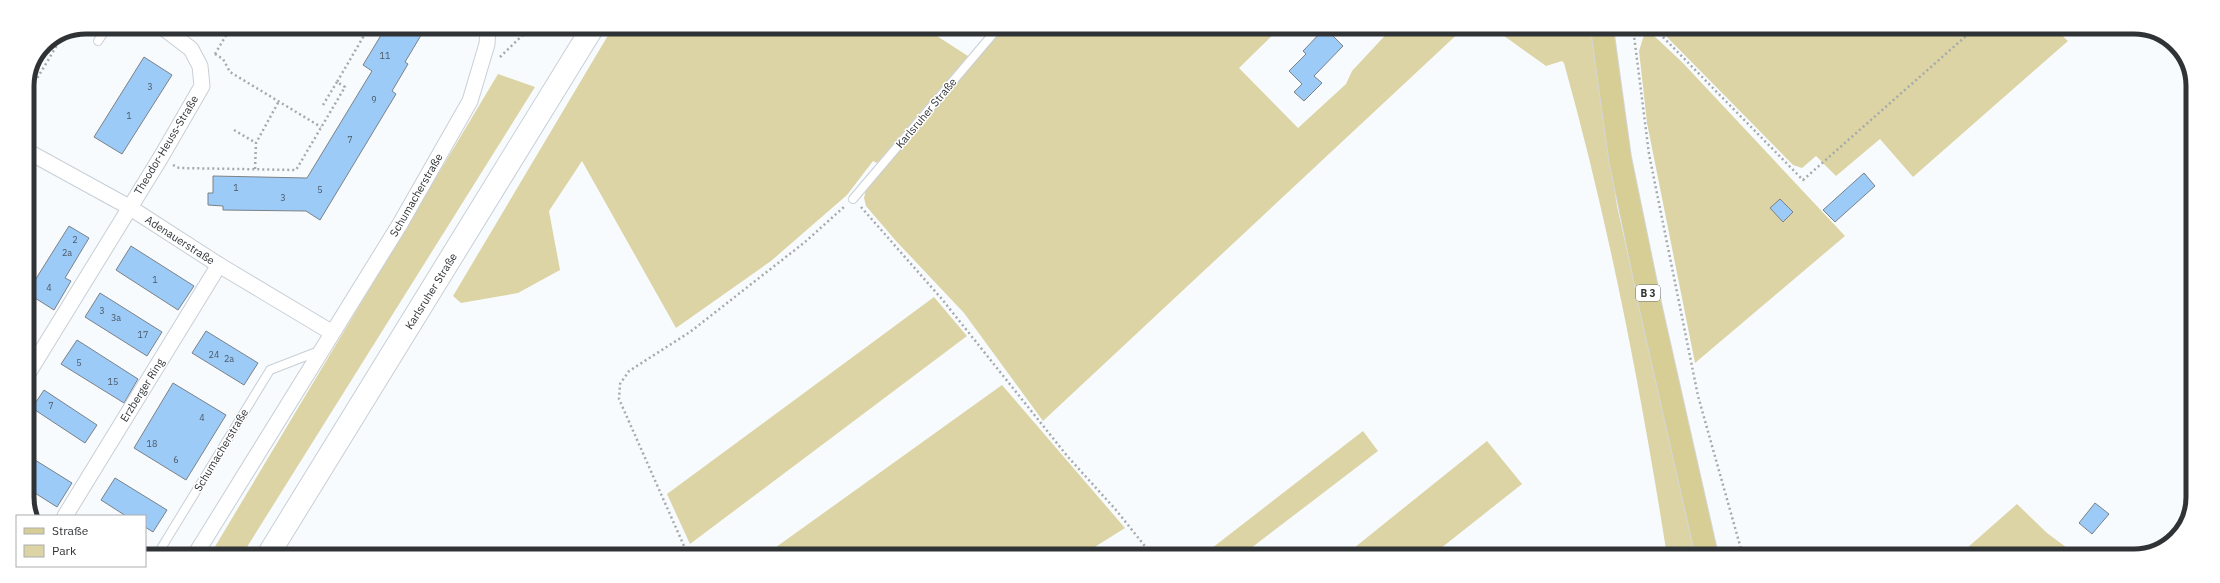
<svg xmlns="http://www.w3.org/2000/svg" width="2220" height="583" viewBox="0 0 2220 583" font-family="'IBM Plex Sans',sans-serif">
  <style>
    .green { fill: #dcd4a4 }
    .building { fill: #9dcbf8; stroke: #7a8187 }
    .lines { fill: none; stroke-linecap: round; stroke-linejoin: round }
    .service-casing { stroke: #c7cfd6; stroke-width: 10 }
    .minor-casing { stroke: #c7cfd6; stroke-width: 17 }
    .secondary-casing { stroke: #c7cfd6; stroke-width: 24 }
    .primary-casing { stroke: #d6d6d7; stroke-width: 24 }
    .path { stroke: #a6a9ac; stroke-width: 2.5; stroke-dasharray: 2 3; stroke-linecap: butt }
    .service { stroke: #fff; stroke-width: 8 }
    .minor { stroke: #fff; stroke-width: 15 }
    .secondary { stroke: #fff; stroke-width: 22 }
    .primary { stroke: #d7ce96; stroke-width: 22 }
    .labels { text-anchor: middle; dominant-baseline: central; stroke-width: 3; stroke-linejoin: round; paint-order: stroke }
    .number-label { font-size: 9px; fill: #4b5966 }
    .shield { fill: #fff; stroke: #6e7072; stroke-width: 1 }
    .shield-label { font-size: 10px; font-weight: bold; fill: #303336 }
    .street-label { font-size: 11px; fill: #303336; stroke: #fff }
    .rim { fill: none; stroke: #303336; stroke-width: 5 }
  </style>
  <rect width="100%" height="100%" fill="#f8fbfe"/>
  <!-- green -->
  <g class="green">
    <polygon points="613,27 923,27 968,56 877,163 873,161 847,195 771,261 676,328 582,161 549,211 560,270 518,293 461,303 453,296"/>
    <polygon points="1003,28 1280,28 1239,68 1298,128 1346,84 1352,71 1392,28 1464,28 1043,421 964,313 896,241 866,206 864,198 866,189 882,170"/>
    <path d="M1493,28H1516L1520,30L1522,28H1591L1617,206L1695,556H1667C1641,390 1609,224 1564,63L1562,61L1546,66Z"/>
    <polygon points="1658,28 2054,28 2068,41 1913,177 1880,139 1836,176 1816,156 1802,168 1793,165"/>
    <polygon points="1652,34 1682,62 1845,236 1695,363 1647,123 1639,51 1644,35"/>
    <polygon points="498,74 535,87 242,555 210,555"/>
    <polygon points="934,297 967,336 690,544 667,494"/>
    <polygon points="1002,385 1125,528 1082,555 765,555"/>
    <polygon points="1363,431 1378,451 1242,555 1203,555"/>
    <polygon points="1487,441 1522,484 1431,556 1344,556"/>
    <polygon points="2017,504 2047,533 2078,556 1958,556"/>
  </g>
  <!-- building -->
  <g class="building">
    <polygon points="386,27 426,27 405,62 408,64 392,91 396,94 320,220 306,211 223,210 223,206 208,205 208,193 213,193 213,176 307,178 372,71 363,65"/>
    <polygon points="1325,28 1343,46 1314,76 1322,83 1304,101 1294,92 1302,84 1289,71 1306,54 1303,51"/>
    <polygon points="144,57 172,75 122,154 94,137"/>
    <polygon points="1864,173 1875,186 1835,222 1823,210"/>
    <polygon points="1780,199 1793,212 1783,222 1770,208"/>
    <polygon points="69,226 89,238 65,278 71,281 54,310 27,293"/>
    <polygon points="131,246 194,286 178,310 116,270"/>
    <polygon points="100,293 162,332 147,356 85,317"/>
    <polygon points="206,331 258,363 244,385 192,353"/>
    <polygon points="77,340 138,379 124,403 61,364"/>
    <polygon points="173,383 226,415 186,480 134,448"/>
    <polygon points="44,390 97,425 85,443 32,408"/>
    <polygon points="27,455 72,483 57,507 27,488"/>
    <polygon points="115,478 167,510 153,532 145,527 145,516 126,516 101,500"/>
    <polygon points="2095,503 2109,514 2092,534 2079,523"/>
  </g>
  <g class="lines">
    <!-- service casing -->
    <g class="service-casing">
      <g id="service">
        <polyline points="98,41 107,27"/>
        <polyline points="853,199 998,28"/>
        <polyline points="157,555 270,370 319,351"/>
      </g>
    </g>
    <!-- minor casing -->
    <g class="minor-casing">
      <g id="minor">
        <polyline points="27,151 129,207 219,265 331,332"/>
        <polyline points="27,375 161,157 202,86 200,66 191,49 162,27"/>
        <polyline points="65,516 219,265"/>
        <polyline points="195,555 400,224 470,101 487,44 488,27"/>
      </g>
    </g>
    <!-- secondary casing -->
    <g class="secondary-casing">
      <polyline id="secondary" points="268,555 593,27"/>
    </g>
    <!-- primary casing -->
    <g class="primary-casing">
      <polyline id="primary" points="1602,28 1620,158 1652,313 1707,556"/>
    </g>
    <!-- path -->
    <g class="path">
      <polyline points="349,27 364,36"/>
      <polyline points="1633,28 1649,154 1698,396 1743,556"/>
      <polyline points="1651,28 1662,36 1803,180 1975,28"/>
      <polyline points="215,54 223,59 230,72 321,127"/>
      <polyline points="215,54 231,27"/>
      <polyline points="500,57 531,27"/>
      <polyline points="27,95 62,37"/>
      <polyline points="323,105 337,82"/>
      <polyline points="234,130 256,143"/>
      <polyline points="173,165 179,168 296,170 345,87 337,82 369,27"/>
      <polyline points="255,169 256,143 279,101"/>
      <polyline points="861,207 941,298 1068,457 1116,510 1152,555"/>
      <polyline points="245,555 250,548"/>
      <polyline points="688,555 619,399 620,384 629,371 690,332 805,242 845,206"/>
    </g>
    <!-- service -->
    <use href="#service" class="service"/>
    <!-- minor -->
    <use href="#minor" class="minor"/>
    <!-- secondary -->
    <use href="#secondary" class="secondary"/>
    <!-- primary -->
    <use href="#primary" class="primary"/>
  </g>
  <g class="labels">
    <!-- number labels -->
    <g class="number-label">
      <text x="385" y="55">11</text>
      <text x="150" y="86">3</text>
      <text x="374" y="99">9</text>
      <text x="129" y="115">1</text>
      <text x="350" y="139">7</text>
      <text x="236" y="187">1</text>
      <text x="320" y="189">5</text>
      <text x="283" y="197">3</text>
      <text x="75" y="239">2</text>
      <text x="67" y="252">2a</text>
      <text x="155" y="279">1</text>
      <text x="49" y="287">4</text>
      <text x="102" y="310">3</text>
      <text x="116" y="317">3a</text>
      <text x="143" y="334">17</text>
      <text x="214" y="354">24</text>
      <text x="229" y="358">2a</text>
      <text x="79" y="362">5</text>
      <text x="113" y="381">15</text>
      <text x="51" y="405">7</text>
      <text x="202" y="417">4</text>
      <text x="152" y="443">18</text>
      <text x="176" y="459">6</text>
    </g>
    <!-- shield labels -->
    <rect class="shield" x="1636" y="285" width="24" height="16" rx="3"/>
    <g class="shield-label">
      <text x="1648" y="293">B 3</text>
    </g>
    <!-- street labels -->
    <g class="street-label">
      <text transform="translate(926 113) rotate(-50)">Karlsruher Straße</text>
      <text transform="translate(166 145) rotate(-59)">Theodor-Heuss-Straße</text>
      <text transform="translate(416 195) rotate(-60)">Schumacherstraße</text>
      <text transform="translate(180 240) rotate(33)">Adenauerstraße</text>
      <text transform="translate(431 291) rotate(-58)">Karlsruher Straße</text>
      <text transform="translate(142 390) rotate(-58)">Erzberger Ring</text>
      <text transform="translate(221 450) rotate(-59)">Schumacherstraße</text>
    </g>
  </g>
  <!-- crop -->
  <path d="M0 0H2220V583H0ZM86 34H2134A52 52 0 0 1 2186 86V497A52 52 0 0 1 2134 549H86A52 52 0 0 1 34 497V86A52 52 0 0 1 86 34Z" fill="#fff" fill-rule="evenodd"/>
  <path class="rim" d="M86 34H2134A52 52 0 0 1 2186 86V497A52 52 0 0 1 2134 549H86A52 52 0 0 1 34 497V86A52 52 0 0 1 86 34Z"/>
  <!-- legend -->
  <rect x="16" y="515" width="130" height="52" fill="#ffffff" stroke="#acadaf"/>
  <rect x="24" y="528" width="20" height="6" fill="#d7ce96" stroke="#acadaf"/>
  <text x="52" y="535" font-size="12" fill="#303336">Straße</text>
  <rect x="24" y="545" width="20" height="12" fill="#dcd4a4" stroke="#acadaf"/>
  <text x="52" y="555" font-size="12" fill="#303336">Park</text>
</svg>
